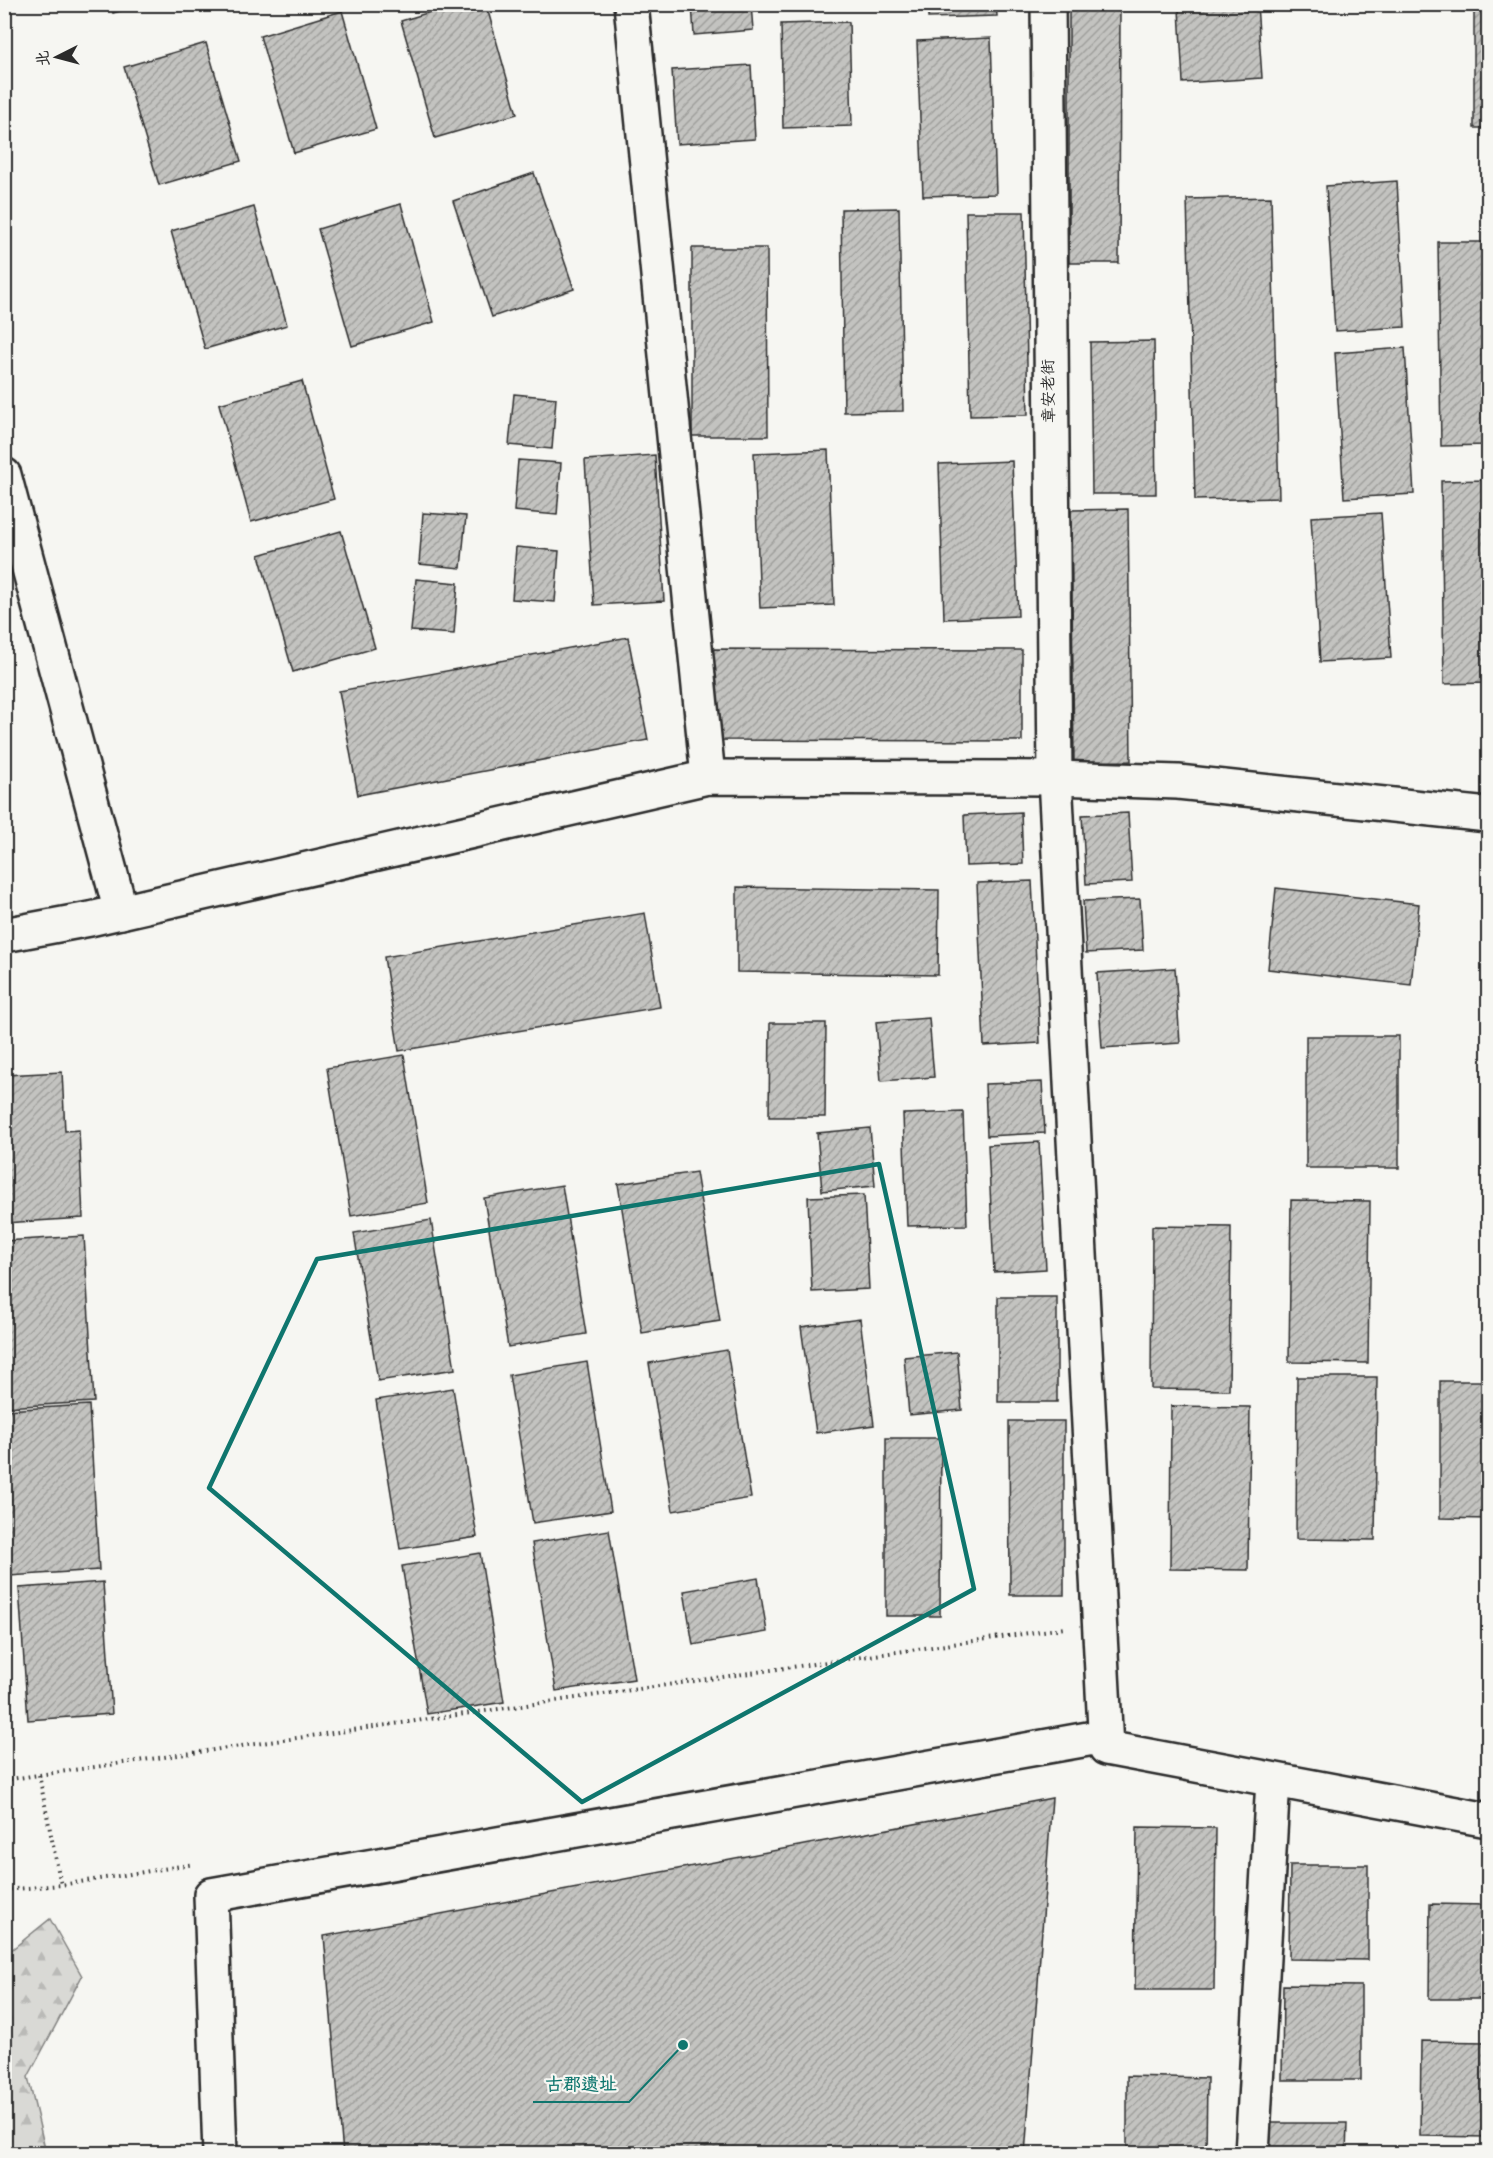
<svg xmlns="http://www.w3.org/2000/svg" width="1493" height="2158" viewBox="0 0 1493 2158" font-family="'Gochi Hand','LXGW WenKai TC',sans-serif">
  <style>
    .forest { fill: url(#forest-firs); stroke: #828280; stroke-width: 1.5 }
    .building { fill: url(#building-hatch); stroke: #2b2b2b; stroke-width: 1.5 }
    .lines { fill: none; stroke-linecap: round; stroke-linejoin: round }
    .minor-casing { stroke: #2b2b2b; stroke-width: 38 }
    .path { stroke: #2b2b2b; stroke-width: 4; stroke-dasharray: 1.5 4.5; stroke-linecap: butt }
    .minor { stroke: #f6f6f2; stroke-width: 33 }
    .marked { fill: none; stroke: #0f766e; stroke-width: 4.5; stroke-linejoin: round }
    .labels { text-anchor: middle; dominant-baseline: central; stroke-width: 4.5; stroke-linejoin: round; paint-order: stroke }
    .street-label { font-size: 16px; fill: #2b2b2b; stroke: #f6f6f2 }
    .leader { fill: none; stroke: #0f766e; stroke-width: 2 }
    .callout-dot { fill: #0f766e; stroke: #f6f6f2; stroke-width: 2 }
    .callout-label { font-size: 18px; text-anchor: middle; font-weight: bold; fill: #0f766e; stroke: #f6f6f2; stroke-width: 4.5; stroke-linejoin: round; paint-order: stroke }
  </style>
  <defs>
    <pattern id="forest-firs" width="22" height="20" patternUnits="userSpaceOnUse" patternTransform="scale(1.5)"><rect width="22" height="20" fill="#d9d9d5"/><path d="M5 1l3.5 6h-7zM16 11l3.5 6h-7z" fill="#babab7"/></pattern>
    <pattern id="building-hatch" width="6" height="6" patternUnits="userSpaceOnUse" patternTransform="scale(1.5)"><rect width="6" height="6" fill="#c3c3c0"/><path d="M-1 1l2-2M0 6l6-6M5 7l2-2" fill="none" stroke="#9f9f9c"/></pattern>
  </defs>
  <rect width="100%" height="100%" fill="#f6f6f2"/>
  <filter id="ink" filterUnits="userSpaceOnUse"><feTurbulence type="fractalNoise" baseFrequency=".0167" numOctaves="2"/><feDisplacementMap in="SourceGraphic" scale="12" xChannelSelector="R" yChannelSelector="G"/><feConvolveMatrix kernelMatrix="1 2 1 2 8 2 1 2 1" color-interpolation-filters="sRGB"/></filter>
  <g filter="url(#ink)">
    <!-- forest -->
    <polygon class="forest" points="50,1919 82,1976 28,2077 46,2153 5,2153 5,1955"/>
    <!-- building -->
    <g class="building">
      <polygon points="110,4 143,4 113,13"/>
      <polygon points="456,4 486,4 517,114 435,138 401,21"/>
      <polygon points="692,4 751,4 753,30 694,35"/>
      <polygon points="928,4 996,4 997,16 928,18"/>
      <polygon points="1257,4 1262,78 1183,83 1179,9"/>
      <rect x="1474" y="4" width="14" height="124"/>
      <polygon points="1120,7 1119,263 1069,263 1069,8"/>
      <polygon points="342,11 376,129 294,153 260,36"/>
      <polygon points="849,22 852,126 783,128 781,24"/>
      <polygon points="991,38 996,194 923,196 917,41"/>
      <polygon points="206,43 241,161 159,185 124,67"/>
      <polygon points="751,65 755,139 677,144 672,70"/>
      <polygon points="534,173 574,289 492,317 453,201"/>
      <polygon points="1397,181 1405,327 1335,331 1326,186"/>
      <polygon points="1271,197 1279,498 1195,500 1187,199"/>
      <polygon points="401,204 434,322 352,346 318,229"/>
      <polygon points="254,207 287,325 205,349 171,231"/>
      <polygon points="899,208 903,411 844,412 841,209"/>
      <polygon points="966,212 1024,212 1028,415 970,416"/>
      <polygon points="1438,242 1488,242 1488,445 1441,446"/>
      <polygon points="692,248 767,248 768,436 692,436"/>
      <polygon points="1154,341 1156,494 1092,494 1090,342"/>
      <polygon points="1405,348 1414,494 1344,498 1335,353"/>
      <polygon points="302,381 334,499 251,522 219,404"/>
      <polygon points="514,394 556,398 552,449 509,445"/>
      <polygon points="828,450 834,605 760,608 754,453"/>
      <polygon points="655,455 664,601 594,605 585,460"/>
      <polygon points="518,460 561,463 557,515 514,511"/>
      <polygon points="1012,461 1018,616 944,619 939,464"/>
      <polygon points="1488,480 1488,683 1444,684 1441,481"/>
      <polygon points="1128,509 1131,761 1074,762 1071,510"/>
      <polygon points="423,513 466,516 461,568 419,564"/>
      <polygon points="1381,513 1391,658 1320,662 1311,517"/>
      <polygon points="341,531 375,648 293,672 259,555"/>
      <polygon points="516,547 559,551 555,602 512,599"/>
      <polygon points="416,579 458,583 454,634 411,631"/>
      <polygon points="628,637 648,740 358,795 339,691"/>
      <polygon points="706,649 1022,650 1022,741 706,740"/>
      <polygon points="1021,812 1023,864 966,866 964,815"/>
      <polygon points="1128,813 1132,882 1086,884 1082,815"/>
      <polygon points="1032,881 1040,1043 984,1046 977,883"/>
      <polygon points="737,887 939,890 938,975 737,972"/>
      <polygon points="1276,888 1419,904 1411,985 1268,969"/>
      <polygon points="1140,899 1143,950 1086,953 1083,901"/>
      <polygon points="645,913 660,1007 399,1051 384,957"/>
      <polygon points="1175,968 1180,1043 1102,1048 1097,973"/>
      <polygon points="929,1018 934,1077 881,1081 876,1022"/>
      <polygon points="770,1023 826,1023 825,1117 769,1117"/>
      <rect x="1306" y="1036" width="93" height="132"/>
      <polygon points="404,1055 428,1203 351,1216 327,1068"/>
      <polygon points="62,1072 65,1131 79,1130 83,1218 4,1223 4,1075"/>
      <polygon points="1042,1082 1045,1133 987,1136 985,1084"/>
      <polygon points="963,1112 967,1225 907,1226 903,1114"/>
      <polygon points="870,1128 875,1186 822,1191 817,1133"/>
      <polygon points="1039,1142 1046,1269 994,1272 988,1145"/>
      <polygon points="696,1172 720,1321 642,1333 618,1184"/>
      <polygon points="562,1185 586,1334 508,1347 484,1198"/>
      <polygon points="864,1195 869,1289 812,1292 808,1197"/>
      <polygon points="1291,1200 1370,1201 1368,1363 1289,1362"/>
      <polygon points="431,1220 455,1369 378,1381 354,1233"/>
      <polygon points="1152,1226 1231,1227 1229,1390 1151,1389"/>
      <polygon points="84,1236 94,1402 4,1407 4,1241"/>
      <rect x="998" y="1297" width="59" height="105"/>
      <polygon points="860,1319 874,1425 816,1433 801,1327"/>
      <polygon points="727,1350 751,1498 673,1511 649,1363"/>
      <polygon points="957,1352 962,1410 909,1415 904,1357"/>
      <polygon points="587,1362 611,1511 533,1523 509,1375"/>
      <polygon points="1297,1377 1377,1377 1375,1540 1296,1539"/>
      <polygon points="1440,1381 1488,1381 1488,1519 1440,1518"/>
      <polygon points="453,1388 477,1537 400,1549 376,1400"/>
      <polygon points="89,1405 99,1570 9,1576 4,1491 4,1410"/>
      <polygon points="1171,1406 1250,1407 1248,1570 1170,1569"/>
      <polygon points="1009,1421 1064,1421 1064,1595 1010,1595"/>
      <polygon points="886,1438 941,1438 940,1616 886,1616"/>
      <polygon points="609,1530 634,1679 556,1691 532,1543"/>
      <polygon points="480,1553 504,1702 427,1714 402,1566"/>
      <polygon points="758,1578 767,1632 693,1645 684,1591"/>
      <polygon points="103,1582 112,1714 28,1720 19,1588"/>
      <polygon points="1052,1798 1025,2154 343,2154 324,1936"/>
      <polygon points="1137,1827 1216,1828 1214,1990 1135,1990"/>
      <polygon points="1290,1865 1368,1865 1368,1960 1289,1959"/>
      <polygon points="1430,1904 1488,1905 1488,1999 1429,1999"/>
      <polygon points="1283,1985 1361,1986 1361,2080 1282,2080"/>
      <polygon points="1421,2041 1488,2042 1488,2137 1420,2136"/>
      <polygon points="1127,2076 1207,2078 1206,2154 1127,2154"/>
      <polygon points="1268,2123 1347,2123 1346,2154 1268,2154"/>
    </g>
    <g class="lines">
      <!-- minor casing -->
      <g class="minor-casing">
        <g id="minor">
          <polyline points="631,4 708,777"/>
          <polyline points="1048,4 1055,778 1106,1748 1488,1820"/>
          <polyline points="4,475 121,912"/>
          <polyline points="4,935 90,919 708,777 1055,778 1178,782 1488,815"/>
          <polyline points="220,2154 211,1895 1105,1736"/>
          <polyline points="1252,2154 1273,1780"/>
        </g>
      </g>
      <!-- path -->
      <g class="path">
        <polyline points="39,1775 61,1885"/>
        <polyline points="4,1780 1064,1628"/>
        <polyline points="4,1890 61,1885 194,1864"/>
      </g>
      <!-- minor -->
      <use href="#minor" class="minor"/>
    </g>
  </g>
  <!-- marked area -->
  <path class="marked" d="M879,1164L974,1589L582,1802L209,1488L317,1259Z"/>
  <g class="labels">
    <!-- street labels -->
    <g class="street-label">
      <text transform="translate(1051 391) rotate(-91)">章安老街</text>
    </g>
  </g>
  <!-- callouts -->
  <path class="leader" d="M683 2045L629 2102H533"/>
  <circle class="callout-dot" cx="683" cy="2045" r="6"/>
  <g class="callout-label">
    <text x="581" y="2090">古郡遗址</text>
  </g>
  <!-- margin -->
  <rect width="1493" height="2158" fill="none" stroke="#f6f6f2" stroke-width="24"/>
  <rect x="12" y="12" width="1469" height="2134" fill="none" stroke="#2b2b2b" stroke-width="2" filter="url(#ink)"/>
  <!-- north arrow -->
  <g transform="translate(57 57) rotate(264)" stroke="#f6f6f2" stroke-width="4.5" paint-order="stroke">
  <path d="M0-4.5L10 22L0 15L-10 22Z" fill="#2b2b2b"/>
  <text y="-9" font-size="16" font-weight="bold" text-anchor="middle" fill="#2b2b2b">北</text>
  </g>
</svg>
